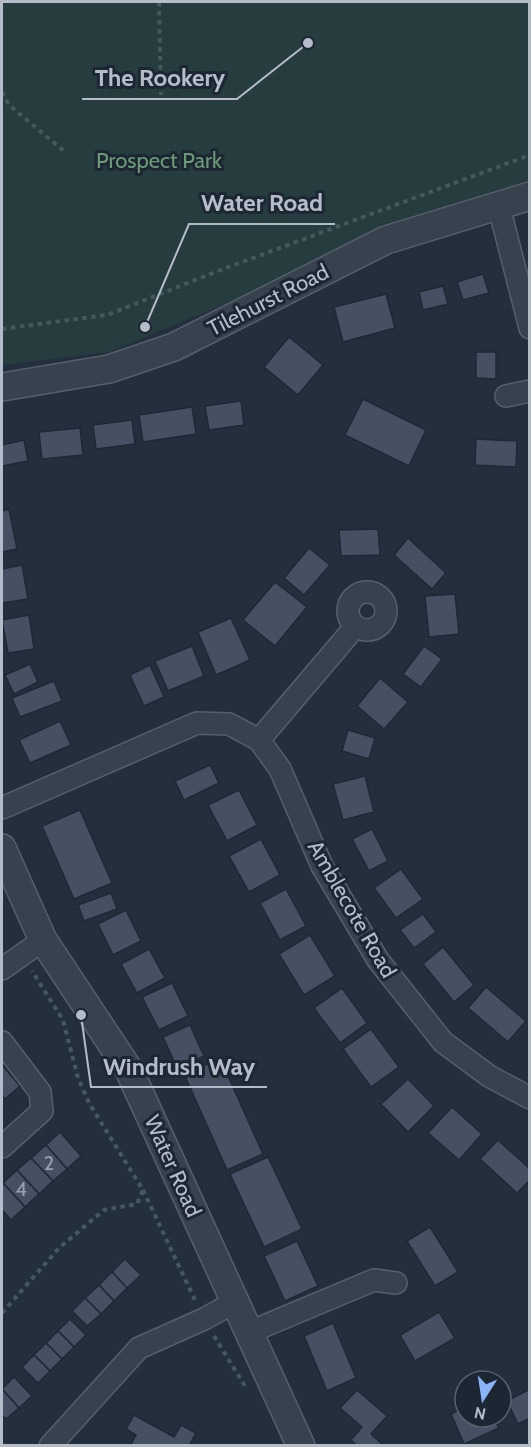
<svg xmlns="http://www.w3.org/2000/svg" width="531" height="1447" viewBox="0 0 531 1447" font-family="Cabin,sans-serif">
  <style>
    .green { fill: #263c3f }
    .building { fill: #455162; stroke: #1f2835; stroke-width: 1.5 }
    .lines { fill: none; stroke-linecap: round; stroke-linejoin: round }
    .minor-casing { stroke: #565f6c; stroke-width: 24 }
    .tertiary-casing { stroke: #565f6c; stroke-width: 30 }
    .path { stroke: #44595c; stroke-width: 4; stroke-dasharray: 4.5 4.5; stroke-linecap: butt }
    .minor { stroke: #38414e; stroke-width: 21 }
    .tertiary { stroke: #38414e; stroke-width: 27 }
    .labels { text-anchor: middle; dominant-baseline: central; stroke-width: 6; stroke-linejoin: round; paint-order: stroke }
    .number-label { font-size: 20px; fill: #98a1af }
    .park-label { font-size: 22px; fill: #6b9a76; stroke: #1d2633 }
    .street-label { font-size: 22px; fill: #b4bcc9; stroke: #1d2633 }
    .leader { fill: none; stroke: #b4bcc9; stroke-width: 2 }
    .callout-dot { fill: #b4bcc9; stroke: #1d2633; stroke-width: 2 }
    .callout-label { font-size: 24px; text-anchor: middle; font-weight: bold; fill: #b4bcc9; stroke: #1d2633; stroke-width: 6; stroke-linejoin: round; paint-order: stroke }
  </style>
  <rect width="100%" height="100%" fill="#242f3e"/>
  <!-- green -->
  <polygon class="green" points="2,2 529,2 529,182 474,200 110,352 2,365"/>
  <!-- building -->
  <g class="building">
    <polygon points="483,274 489,293 463,300 457,282"/>
    <polygon points="443,286 448,304 423,310 419,292"/>
    <polygon points="386,294 395,328 343,342 334,307"/>
    <polygon points="289,337 323,365 298,395 264,367"/>
    <polygon points="476,352 496,352 496,379 476,378"/>
    <polygon points="363,399 426,430 409,466 345,435"/>
    <polygon points="241,401 244,425 209,430 205,406"/>
    <polygon points="192,407 196,434 143,442 139,415"/>
    <polygon points="132,420 135,444 96,449 93,425"/>
    <polygon points="80,428 83,455 42,459 39,432"/>
    <polygon points="476,439 517,441 516,467 475,465"/>
    <polygon points="24,440 28,461 2,466 2,445"/>
    <polygon points="9,509 17,549 2,552 2,511"/>
    <polygon points="378,529 380,555 341,556 339,530"/>
    <polygon points="408,538 446,573 432,589 394,555"/>
    <polygon points="309,548 330,565 304,595 284,578"/>
    <polygon points="22,565 28,599 2,603 2,569"/>
    <polygon points="275,582 307,607 275,646 243,620"/>
    <polygon points="455,594 459,634 429,637 425,596"/>
    <polygon points="29,615 34,649 8,653 2,620"/>
    <polygon points="231,618 250,660 216,675 198,632"/>
    <polygon points="192,646 204,676 168,691 155,661"/>
    <polygon points="424,646 442,659 421,687 403,674"/>
    <polygon points="30,664 38,682 14,694 5,675"/>
    <polygon points="150,665 164,697 144,706 130,675"/>
    <polygon points="380,678 408,702 384,729 357,706"/>
    <polygon points="54,681 62,701 20,717 12,698"/>
    <polygon points="60,721 71,745 30,763 19,740"/>
    <polygon points="348,730 375,738 369,759 342,751"/>
    <polygon points="210,765 219,783 184,800 175,781"/>
    <polygon points="365,776 374,812 343,820 333,784"/>
    <polygon points="239,790 257,825 227,841 208,805"/>
    <polygon points="80,810 112,883 74,899 42,826"/>
    <polygon points="372,829 388,861 369,871 352,839"/>
    <polygon points="261,839 280,875 249,892 229,856"/>
    <polygon points="401,869 423,899 396,918 374,888"/>
    <polygon points="286,889 306,926 280,940 260,903"/>
    <polygon points="111,893 117,909 84,921 78,905"/>
    <polygon points="126,910 141,941 113,955 98,924"/>
    <polygon points="423,914 436,932 414,948 400,930"/>
    <polygon points="310,935 335,976 304,995 279,954"/>
    <polygon points="443,947 474,985 454,1002 423,964"/>
    <polygon points="149,949 165,978 137,993 121,964"/>
    <polygon points="172,983 188,1016 159,1030 142,997"/>
    <polygon points="486,987 526,1021 508,1042 468,1008"/>
    <polygon points="342,988 367,1023 340,1043 314,1008"/>
    <polygon points="190,1025 204,1056 177,1068 163,1037"/>
    <polygon points="371,1029 399,1067 371,1087 343,1049"/>
    <polygon points="220,1058 263,1154 227,1170 184,1074"/>
    <polygon points="2,1065 20,1086 5,1099 2,1095"/>
    <polygon points="408,1079 434,1106 408,1132 381,1104"/>
    <polygon points="452,1107 482,1134 459,1160 428,1133"/>
    <polygon points="60,1132 81,1156 67,1169 46,1145"/>
    <polygon points="498,1140 530,1169 530,1180 517,1193 480,1159"/>
    <polygon points="46,1145 67,1169 53,1181 31,1158"/>
    <polygon points="268,1157 302,1229 264,1247 230,1174"/>
    <polygon points="31,1158 53,1181 39,1194 17,1170"/>
    <polygon points="17,1170 39,1194 25,1207 3,1183"/>
    <polygon points="3,1183 25,1207 11,1220 2,1210 2,1184"/>
    <polygon points="430,1227 458,1272 435,1286 407,1241"/>
    <polygon points="297,1241 318,1286 285,1301 264,1256"/>
    <polygon points="125,1259 141,1275 127,1288 112,1272"/>
    <polygon points="112,1272 127,1288 114,1301 99,1285"/>
    <polygon points="99,1285 114,1301 101,1314 85,1298"/>
    <polygon points="85,1298 101,1314 87,1326 72,1311"/>
    <polygon points="439,1312 455,1338 415,1361 400,1335"/>
    <polygon points="70,1319 86,1335 74,1347 58,1331"/>
    <polygon points="333,1323 356,1378 327,1391 304,1336"/>
    <polygon points="58,1331 74,1347 62,1359 46,1343"/>
    <polygon points="46,1343 62,1359 50,1371 34,1355"/>
    <polygon points="34,1355 50,1371 38,1383 22,1367"/>
    <polygon points="14,1377 32,1396 19,1408 2,1389"/>
    <polygon points="2,1389 19,1408 6,1419 2,1415"/>
    <polygon points="530,1389 530,1418 518,1424 507,1401"/>
    <polygon points="357,1390 387,1416 371,1434 384,1446 357,1446 351,1440 362,1427 340,1408"/>
    <polygon points="465,1407 465,1417 493,1417 499,1428 464,1444 451,1414"/>
    <polygon points="134,1415 174,1437 181,1425 196,1433 189,1446 130,1446 136,1435 126,1429"/>
  </g>
  <g class="lines">
    <!-- minor casing -->
    <g class="minor-casing">
      <g id="minor">
        <polyline points="499,207 530,328"/>
        <polyline points="506,396 530,391"/>
        <circle cx="367" cy="611" r="19"/>
        <polyline points="259,740 355,627"/>
        <polyline points="2,808 197,723 229,724 259,740 280,769 322,866 378,960 443,1042 489,1076 530,1098"/>
        <polyline points="2,969 43,940"/>
        <polyline points="2,1042 40,1092 42,1111 2,1147"/>
        <polyline points="250,1332 374,1280 396,1283"/>
        <polyline points="50,1446 139,1348 204,1319 235,1302"/>
      </g>
    </g>
    <!-- tertiary casing -->
    <g class="tertiary-casing">
      <g id="tertiary">
        <polyline points="2,387 109,369 174,347 386,240 530,196"/>
        <polyline points="2,848 43,940 129,1070 301,1446"/>
      </g>
    </g>
    <!-- path -->
    <g class="path">
      <polyline points="159,2 161,95"/>
      <polyline points="2,92 9,105 65,152"/>
      <polyline points="2,329 107,315 218,271 530,155"/>
      <polyline points="143,1190 195,1300"/>
      <polyline points="2,1313 59,1248 104,1210 137,1204 143,1190 89,1103 78,1078 63,1020 32,971"/>
      <polyline points="214,1336 245,1386"/>
    </g>
    <!-- minor -->
    <use href="#minor" class="minor"/>
    <!-- tertiary -->
    <use href="#tertiary" class="tertiary"/>
  </g>
  <g class="labels">
    <!-- number labels -->
    <g class="number-label">
      <text x="49" y="1163">2</text>
      <text x="21" y="1189">4</text>
    </g>
    <!-- park labels -->
    <g class="park-label">
      <text x="159" y="160">Prospect Park</text>
    </g>
    <!-- street labels -->
    <g class="street-label">
      <text transform="translate(268 300) rotate(-27)">Tilehurst Road</text>
      <text transform="translate(352 909) rotate(60)">Amblecote Road</text>
      <text transform="translate(173 1166) rotate(66)">Water Road</text>
    </g>
  </g>
  <!-- callouts -->
  <path class="leader" d="M308 43L237 99H82M145 327L189 224H335M81 1015L91 1087H267"/>
  <g class="callout-dot">
    <circle cx="308" cy="43" r="6"/>
    <circle cx="145" cy="327" r="6"/>
    <circle cx="81" cy="1015" r="6"/>
  </g>
  <g class="callout-label">
    <text x="160" y="86">The Rookery</text>
    <text x="262" y="211">Water Road</text>
    <text x="179" y="1075">Windrush Way</text>
  </g>
  <!-- border -->
  <rect width="531" height="1447" fill="none" stroke="#b4bcc9" stroke-width="6"/>
  <!-- north arrow -->
  <g transform="translate(483 1399) rotate(192)"><circle r="28" fill="#1d2633" stroke="#59626f" stroke-width="1.5"/>
  <path d="M0-4.5L10 22L0 15L-10 22Z" fill="#8ab4f8"/>
  <text y="-9" font-size="16" font-weight="bold" text-anchor="middle" fill="#b4bcc9">N</text>
  </g>
</svg>
